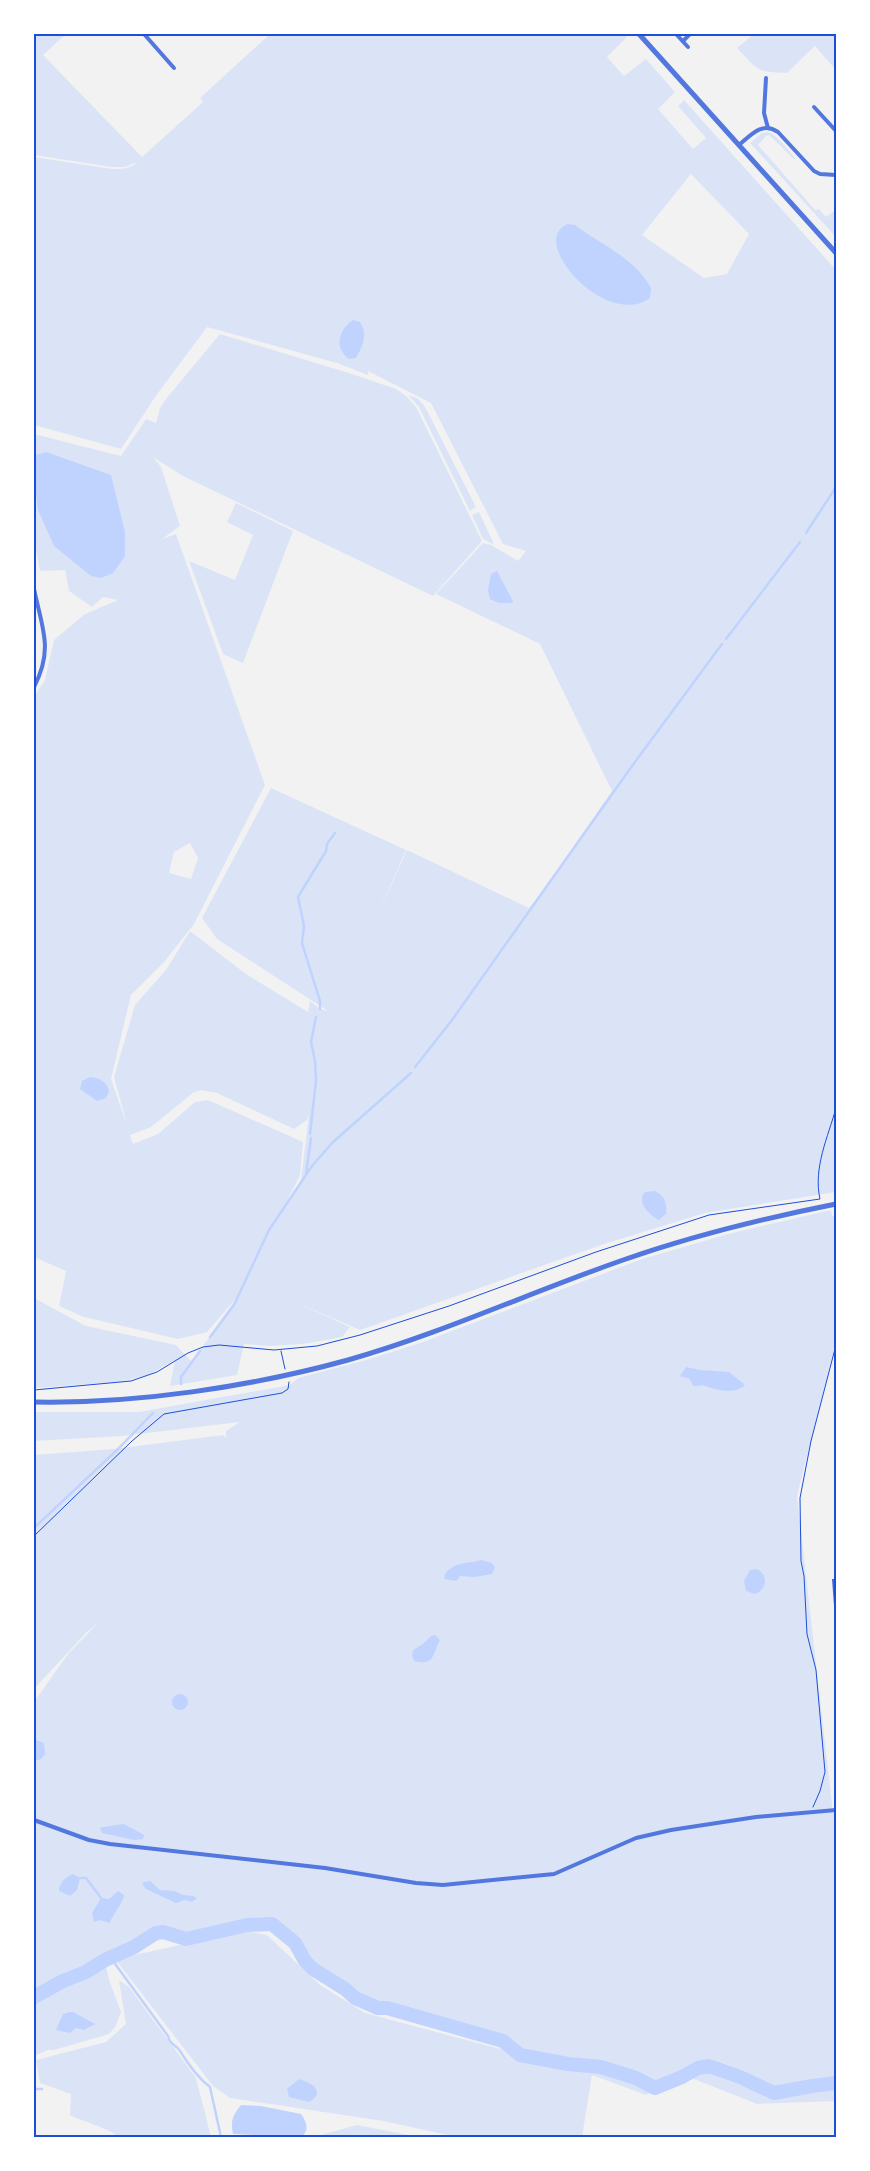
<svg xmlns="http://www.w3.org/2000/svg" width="870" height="2171" viewBox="0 0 870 2171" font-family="Rubik,sans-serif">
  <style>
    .green { fill: #dbe4f7; fill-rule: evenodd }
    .water { fill: #bfd3fe }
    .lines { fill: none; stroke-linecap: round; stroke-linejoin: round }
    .stream { stroke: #bfd3fe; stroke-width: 2.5 }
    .river { stroke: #bfd3fe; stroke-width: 14 }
    .building { fill: #3d67dc }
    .path { stroke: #1d4ed8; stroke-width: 1 }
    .minor { stroke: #5277de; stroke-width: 4 }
    .tertiary { stroke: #5277de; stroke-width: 5 }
    .neatline { fill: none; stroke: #1d4ed8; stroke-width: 2 }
  </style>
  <rect width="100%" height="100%" fill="#f2f2f2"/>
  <!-- green -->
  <g class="green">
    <path d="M34,34H66L43,55L142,157L203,102L200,98L270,34H624L627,37L607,57L624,76L646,59L675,92L658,109L693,149L706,138L678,106L684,100L836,270V1192L705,1213L604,1244L360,1330L293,1301L350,1327L342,1337L303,1344L269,1346L244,1344L237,1375L170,1386L175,1360L148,1375L119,1382L34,1388V1298L86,1326L176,1345L192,1362L236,1298L207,1332L178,1339L84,1317L59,1306L66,1271L34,1257V1183L36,1180L34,1181V697L45,680L54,640L85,614L118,600L103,597L92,607L69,591L65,570L40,571L34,538V434L121,456L146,419L156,423L160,408L166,399L220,334L349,373L396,389L406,396L416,407L482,541L433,596L183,476L153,457L161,467L180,526L162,539L176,534L265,785L194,924L164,962L131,995L111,1079L127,1125L114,1077L135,1005L166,970L190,931L246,974L308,1012L310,1001L320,1009L328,1011L217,939L202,918L271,788L406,850L376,919L407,850L529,908L542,893L612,791L540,644L436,594L483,543L491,545L518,561L526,551L503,544L431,403L368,371V375L337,363L207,327L155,397L121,449L34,425V157L112,169C121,169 131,169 137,162L125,167H111L34,155ZM691,174L749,234L727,274L704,278L642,235ZM190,843L198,858L191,879L169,873L174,852ZM201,1090L217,1093L294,1129L307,1120L309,1114L301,1180L282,1211L300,1175L303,1142L208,1100L195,1102L158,1134L133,1144L130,1135L151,1127L194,1092Z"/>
    <path d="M754,34H836V70L815,46L787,73C757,73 758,70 737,48Z"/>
    <path d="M768,132C778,135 788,150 795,158V160L769,135L766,136L758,145L815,210L819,209L826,217L836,210V237L750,143L762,133Z"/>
    <polygon points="408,395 417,398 425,407 476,507 470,511 419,407"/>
    <polygon points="236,503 293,531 243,663 223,654 189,561 235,580 253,535 227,522"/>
    <polygon points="479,512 493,542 493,544 483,539 472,515"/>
    <path d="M831,1210L832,1216L836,1215V1342L797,1496L833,1813H836V2101L757,2104L689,2077L646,2095L592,2075L582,2137H457L383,2121L230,2098L213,2086L115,1959L246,1931L267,1935L320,1985L365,2013L519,2054L503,2041L387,2008H378L355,1998L345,1989L313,1969L305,1961L295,1943L272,1924L247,1925L186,1939L163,1932L156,1933L134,1947L105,1960L109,1980L121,2012L115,2027L109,2034L54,2050H48L34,2056V1702L68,1654L98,1623L86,1633L34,1689V1455L114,1449L223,1435L226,1438V1431L240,1422L122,1436L34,1441V1412H139L290,1385L298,1378L366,1360L423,1342L642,1259L728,1234ZM532,2058L556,2061L584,2072Z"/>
    <path d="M119,1980L129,1987L196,2078L211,2137H119C105,2126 85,2123 70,2115L71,2094L40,2083L36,2060L106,2042L126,2024Z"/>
    <polygon points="357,2125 419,2137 313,2137"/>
  </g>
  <!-- water -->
  <g class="water">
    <path d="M568,224L575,225C601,245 635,258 651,288L650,298C606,330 526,240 568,224Z"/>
    <path d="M353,320L360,322C368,335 363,345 356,358L349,359C333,347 339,330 353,320Z"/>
    <polygon points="46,452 111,475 125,532 125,556 113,573 101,578 91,576 54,546 38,510 34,481 36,455"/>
    <polygon points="497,571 513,601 512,603 499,603 490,599 488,590 491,574"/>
    <path d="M90,1077C100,1078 106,1081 109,1091L106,1098L97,1101L80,1089L82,1081Z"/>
    <path d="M655,1191C665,1196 667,1203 666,1214L659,1220C649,1215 636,1202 645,1192Z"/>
    <path d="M686,1367L700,1370L729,1372L745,1385C735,1395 717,1390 705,1386C701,1384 697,1387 693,1386L690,1379L680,1376Z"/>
    <path d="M481,1560L492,1563L495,1567L492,1574L475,1577L460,1576L456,1581L444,1579L445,1574C455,1561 468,1564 481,1560Z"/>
    <path d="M757,1569C769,1576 767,1589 755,1594L746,1591L744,1581L750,1570Z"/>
    <path d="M435,1635L440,1640C432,1655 435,1666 414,1661L412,1656L413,1650L423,1644L431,1636Z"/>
    <circle cx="180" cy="1702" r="8"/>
    <polygon points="36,1740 44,1743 45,1754 41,1759 34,1761 34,1743"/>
    <polygon points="124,1824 144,1835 143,1839 134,1840 102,1833 100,1828 103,1827"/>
    <path d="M73,1874L80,1878L77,1890L70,1896L59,1891C59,1883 65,1877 73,1874Z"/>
    <polygon points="150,1881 160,1890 175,1891 183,1895 193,1896 197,1898 192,1902 185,1900 176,1903 146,1889 142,1884 144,1882"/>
    <path d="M118,1891L124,1895C123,1903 114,1913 110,1922L109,1923L100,1920L94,1922L92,1913L101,1898L109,1899Z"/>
    <polygon points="69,2012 73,2012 95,2024 84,2030 76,2028 70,2033 56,2030 63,2014"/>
    <path d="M299,2079C311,2082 327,2092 309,2102L289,2097L287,2089Z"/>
    <path d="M241,2105L261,2106L301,2114C307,2122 310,2132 300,2137L233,2134C230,2121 233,2115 241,2105Z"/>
  </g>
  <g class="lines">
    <!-- stream -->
    <g class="stream">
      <polyline points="806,533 836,487"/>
      <polyline points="726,639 800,542"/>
      <polyline points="320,1009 320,1001 302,943 304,926 298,897 326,851 327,844 335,833"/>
      <polyline points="415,1067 452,1020 632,766 722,644"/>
      <polyline points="310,1134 316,1081 315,1061 311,1042 316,1017"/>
      <polyline points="306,1174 311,1138"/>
      <polyline points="210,1337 234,1305 269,1230 312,1166 332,1143 411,1073"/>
      <polyline points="181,1384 181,1377 200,1351"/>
      <polyline points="34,1528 118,1449 153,1413"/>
      <polyline points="80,1878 86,1878 101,1898"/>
      <path d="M110,1957L168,2036C171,2047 176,2044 180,2051C188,2064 198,2078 210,2087L221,2137"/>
      <polyline points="34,2089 42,2089"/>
    </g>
    <!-- river -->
    <polyline class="river" points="34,1997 63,1981 86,1972 105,1960 134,1947 156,1933 163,1932 186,1939 247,1925 272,1924 295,1943 305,1961 313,1969 345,1989 355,1998 378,2008 387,2008 503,2041 520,2055 568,2064 601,2067 636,2078 655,2088 682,2077 698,2068 709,2066 740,2077 774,2093 812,2086 836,2083"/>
  </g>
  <!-- building -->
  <polygon class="building" points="832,1579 836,1579 836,1619 835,1619"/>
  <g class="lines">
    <!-- path -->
    <g class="path">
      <polyline points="836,1333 836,1342"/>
      <polyline points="281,1351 285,1369"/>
      <path d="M34,1390L131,1381L157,1372L188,1353L203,1347L219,1345L274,1350L317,1346L360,1335L449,1306L596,1252L709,1215L820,1199C813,1168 828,1137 836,1108"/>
      <polyline points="34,1536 132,1441 164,1414 282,1393 288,1389 289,1382"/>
      <polyline points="813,1807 820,1791 825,1772 816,1670 807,1634 804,1576 801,1561 800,1498 811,1441 836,1345"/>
    </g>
    <!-- minor -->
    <g class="minor">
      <polyline points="144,34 174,68"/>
      <polyline points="676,34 688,47"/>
      <polyline points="683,41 690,34"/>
      <polyline points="766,78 764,113 768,128"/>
      <polyline points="814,107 836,131"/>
      <path d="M739,145C751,135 762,121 778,132L814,171L820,174L836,175"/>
      <path d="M34,589C42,628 54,649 34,687"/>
      <polyline points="34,1820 89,1840 110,1844 325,1868 416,1883 443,1885 554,1874 636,1838 671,1830 756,1817 836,1810"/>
    </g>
    <!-- tertiary -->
    <g class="tertiary">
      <polyline points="639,34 836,253"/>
      <path d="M34,1402C135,1404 250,1387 348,1360C443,1333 533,1291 626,1259C695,1235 765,1218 836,1204"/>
    </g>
  </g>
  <!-- border -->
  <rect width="870" height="2171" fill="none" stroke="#ffffff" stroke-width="70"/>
  <rect x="35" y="35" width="800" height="2101" class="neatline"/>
</svg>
